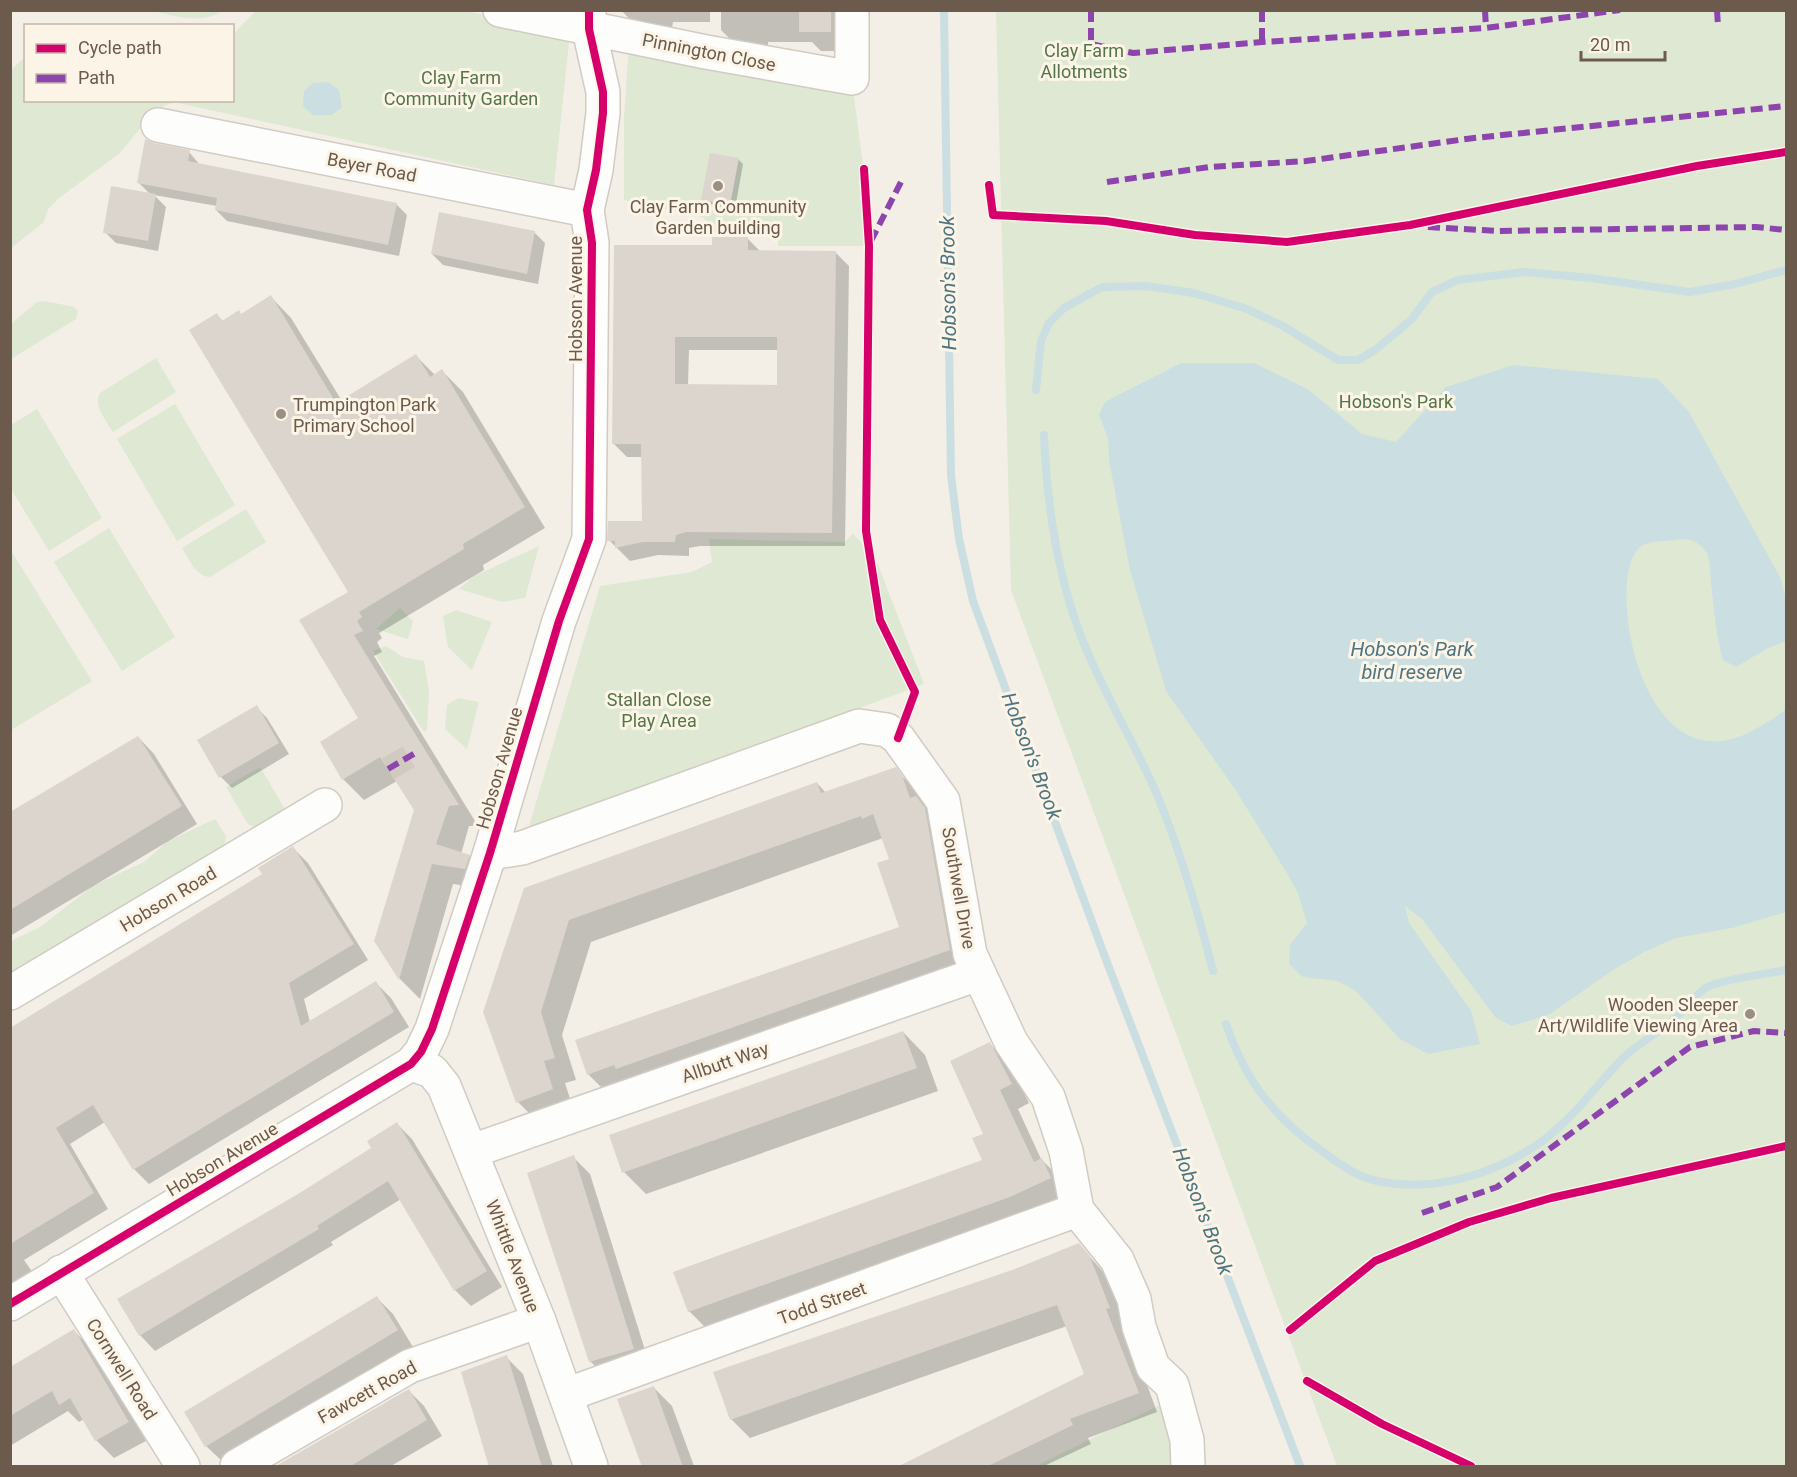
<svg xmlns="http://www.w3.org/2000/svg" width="1797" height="1477" viewBox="0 0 1797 1477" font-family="Roboto,sans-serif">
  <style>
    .green { fill: #dee8d3 }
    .water { fill: #cbdee1 }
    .shadow { fill: #0003; fill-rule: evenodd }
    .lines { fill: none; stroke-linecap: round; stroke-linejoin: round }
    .stream { stroke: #cbdee1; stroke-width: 8 }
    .building { fill: #dcd5cd; fill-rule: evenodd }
    .pedestrian-tunnel { stroke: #d1cac0; stroke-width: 24; stroke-dasharray: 24 12; stroke-linecap: butt }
    .minor-casing { stroke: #d1cbc4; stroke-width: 36 }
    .minor { stroke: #fdfdfb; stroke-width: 33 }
    .quiet { stroke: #8e44ad; stroke-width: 6; stroke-dasharray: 12 6; stroke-linecap: butt }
    .cycleway-casing { stroke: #fcf5e7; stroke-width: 11 }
    .cycleway { stroke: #d6006c; stroke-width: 8 }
    .poi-dot { fill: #9b8e82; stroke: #fcf5e7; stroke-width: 2 }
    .labels { text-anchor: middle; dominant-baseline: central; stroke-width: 6; stroke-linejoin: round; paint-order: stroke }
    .park-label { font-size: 18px; fill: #537649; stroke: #fcf5e7 }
    .street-label { font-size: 18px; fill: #6c5a4c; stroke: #fcf5e7 }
    .poi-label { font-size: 18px; fill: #6c5a4c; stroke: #fcf5e7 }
    .water-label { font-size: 20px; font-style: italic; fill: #4d7582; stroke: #fcf5e7 }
  </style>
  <rect width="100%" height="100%" fill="#f3efe7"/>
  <!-- green -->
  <g class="green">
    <path d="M153,11H222C201,25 177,16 153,11Z"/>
    <polygon points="256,11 465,11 570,33 554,185 178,103 180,100 232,100 233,34"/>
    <polygon points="996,11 1786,11 1786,1466 1337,1466 1011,590"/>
    <polygon points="629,45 853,89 865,181 869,246 778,246 778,234 712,233 710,224 702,217 624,200 624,118"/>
    <polygon points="25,57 26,100 176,101 155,110 120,153 59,198 48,209 44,222 11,248 11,70"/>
    <polygon points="45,301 74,307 78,311 76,319 11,359 11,324 37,302"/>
    <path d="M156,358L176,392L113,432C106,420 93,406 100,393Z"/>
    <polygon points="175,404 235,505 177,541 117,439"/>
    <polygon points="37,409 102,518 49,551 11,489 11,425"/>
    <path d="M246,509L266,542L210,577C195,576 190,560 182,548Z"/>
    <polygon points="109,528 175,637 122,671 54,562"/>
    <polygon points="853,533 877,562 924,684 527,833 600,586 692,572 712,562 709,539 845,542"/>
    <polygon points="539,546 525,598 502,602 459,589 474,576"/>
    <polygon points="10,549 92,681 11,730 10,730"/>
    <polygon points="400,608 413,621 408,639 376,629"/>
    <polygon points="456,610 492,622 472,670 448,647 443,616"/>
    <polygon points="386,646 403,657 424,661 429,692 427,730 424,732 373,651"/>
    <polygon points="458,698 479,702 467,749 445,729 447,705"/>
    <polygon points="260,767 286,811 256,828 248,824 226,787"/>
    <polygon points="215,819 226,836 224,847 11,979 11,941 40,927 93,886 144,862 168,841"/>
    <polygon points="1166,1402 1178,1466 1036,1466"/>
  </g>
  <!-- water -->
  <g class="water">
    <polygon points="328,82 339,90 342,108 331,115 313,115 303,106 304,91 313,83"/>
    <path d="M1181,363H1254L1309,390L1362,434L1396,442L1446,387L1513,365L1658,379L1689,412L1781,579L1786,600V641L1766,649L1736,667L1723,660C1716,635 1714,609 1711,583C1710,575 1711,559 1706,552C1700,541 1686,537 1675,540C1666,541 1651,541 1643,545C1602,566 1637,792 1752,731C1764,724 1776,718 1786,709V912L1732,928L1676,938L1644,952L1613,970L1550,1014L1512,1026L1496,1018L1422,919L1405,906L1409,923L1471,1011L1480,1044L1428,1054L1400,1039L1356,991L1338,981L1303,977L1289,964L1290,945L1307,923L1298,893L1288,875L1237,792L1166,691L1130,570L1109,460L1108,438L1099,415L1105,402Z"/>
  </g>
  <!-- shadow -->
  <g class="shadow">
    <polygon points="621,10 710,10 710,22 673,22 672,28 638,28"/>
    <polygon points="721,10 846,10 851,51 821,51 812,42 768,42 768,50 741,50 721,30"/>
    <polygon points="154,145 189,152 200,165 396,204 407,215 399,256 227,221 216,210 217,206 154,195 166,207 158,251 116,243 105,232 151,195 139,183"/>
    <polygon points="738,159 743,164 735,209 708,204 702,199"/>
    <polygon points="534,232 545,243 538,284 443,265 432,254"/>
    <path d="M747,238L761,252L836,253L849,266L845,546H700L689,548V556L658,555L630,561L609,540L644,523L643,457H627L613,443L714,246ZM689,350H778V386L688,385Z"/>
    <polygon points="271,297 291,318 342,401 416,356 435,375 442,371 463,392 545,528 483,565 484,570 379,633 382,638 377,642 382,652 374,656 478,826 469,826 461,854 469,856 490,877 486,889 453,884 420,999 400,979 376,940 415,809 397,781 364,800 343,779 322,743 360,719 350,592 217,315 223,321 241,315"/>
    <polygon points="256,707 267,718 289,754 232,788 221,777 199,741"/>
    <polygon points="138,737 154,754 197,824 10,936 10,814"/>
    <polygon points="895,769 917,791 926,808 938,820 972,972 611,1097 589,1075 577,1041 901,928 891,860 883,838 591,942 562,1035 576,1080 565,1083 574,1111 540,1124 518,1102 525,889 817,783 826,793"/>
    <polygon points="293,848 308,863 368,960 304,999 310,1022 376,983 391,998 409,1027 149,1184 134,1169 105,1122 70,1144 108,1209 24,1260 33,1273 10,1288 10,1029 264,875"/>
    <polygon points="903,1032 925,1055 938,1091 646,1194 624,1172"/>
    <polygon points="990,1044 1009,1063 1029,1103 1018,1109 1041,1159 1061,1179 1069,1198 708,1330 689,1311 984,1161"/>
    <polygon points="397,1124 412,1139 502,1287 471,1306 455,1290 401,1199 331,1242 333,1245 155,1351 140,1335 299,1195 373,1148"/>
    <polygon points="573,1157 590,1174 650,1366 607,1378 590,1361"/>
    <polygon points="1079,1245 1107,1276 1157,1412 1088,1438 1091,1444 1044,1466 902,1466 1086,1374 1067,1326 750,1438 731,1419 1012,1271"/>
    <polygon points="376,1297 393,1314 413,1347 223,1462 206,1446"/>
    <polygon points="74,1331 92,1349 146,1441 114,1458 96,1440 84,1419 79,1422 68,1411 10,1446 10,1369"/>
    <polygon points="506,1357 523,1374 553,1466 490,1466"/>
    <polygon points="653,1387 672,1406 694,1466 644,1466"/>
    <polygon points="408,1390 424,1406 442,1436 391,1466 278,1466"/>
  </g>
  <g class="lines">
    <!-- stream -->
    <g class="stream">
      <polyline points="944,10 951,475 959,539 973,601 1105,957 1300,1466"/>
      <polyline points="1036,390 1041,341 1049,323 1064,308 1102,287 1146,286 1194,293 1247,309 1283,326 1338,360 1358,360 1375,350 1411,320 1432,292 1458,280 1524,272 1591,278 1690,292 1735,284 1786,270"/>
      <path d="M1044,435C1047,503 1056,572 1081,636C1102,692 1135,742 1158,797C1181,853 1198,912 1213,971"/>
      <path d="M1226,1024C1246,1082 1275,1119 1326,1154C1339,1164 1357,1176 1373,1180C1431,1194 1494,1175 1541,1142C1573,1119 1596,1085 1624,1057C1638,1044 1656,1034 1671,1022C1684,1012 1693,996 1707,987C1718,980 1771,973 1786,970"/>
    </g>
  </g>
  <!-- building -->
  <g class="building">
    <rect x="799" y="10" width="32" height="22"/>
    <polygon points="145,139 154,143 190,150 188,161 397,203 388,245 215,210 217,198 137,183"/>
    <polygon points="710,153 739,158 730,205 701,200"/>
    <polygon points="111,186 156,194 148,241 103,233"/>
    <polygon points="439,212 535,231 527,274 431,254"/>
    <path d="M712,237H748V250L836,251L832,533L686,532L676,535L675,542H643L615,548V541H607L608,521H642L641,444H612L614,245H712ZM675,337H777V385L675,384Z"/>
    <polygon points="271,295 336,403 416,354 430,377 442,369 525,507 463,544 464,549 359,612 362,617 357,621 363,631 354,635 459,805 449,806 436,844 470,855 465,869 432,864 399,980 374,941 414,810 380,757 342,780 320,742 358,718 299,620 348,592 189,330 217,313 222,321 239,310 241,314"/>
    <polygon points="257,705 279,743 219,778 197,740"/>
    <polygon points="138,736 182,806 10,910 10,812"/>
    <polygon points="896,767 902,775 910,798 916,796 925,808 950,950 616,1069 614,1065 587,1075 575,1040 899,927 877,863 889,859 873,814 862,819 861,816 569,920 541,1012 555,1058 544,1061 553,1089 516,1103 483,1012 524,888 817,782 821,793"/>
    <polygon points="293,846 354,944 289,983 301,1026 376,981 394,1012 133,1170 93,1105 56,1128 94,1193 10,1244 10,1028 262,874 258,868"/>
    <polygon points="903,1031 917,1068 622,1173 609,1135"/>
    <polygon points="990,1042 1012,1084 1000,1090 1034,1162 1042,1158 1051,1178 1010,1197 688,1312 673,1272 982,1160 972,1138 983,1134 950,1061"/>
    <polygon points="397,1122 487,1271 454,1291 388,1181 317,1226 319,1229 139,1336 117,1299 298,1194 371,1148 367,1141"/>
    <polygon points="574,1155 634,1349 589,1362 527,1173"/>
    <polygon points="1079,1243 1089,1255 1098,1277 1110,1308 1106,1309 1139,1393 1070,1419 1073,1425 986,1467 897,1467 1084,1374 1057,1305 730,1420 713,1372 1012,1270"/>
    <polygon points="377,1296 398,1330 205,1447 184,1412"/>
    <polygon points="74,1329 129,1422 95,1441 70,1398 59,1405 52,1391 10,1416 10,1367"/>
    <polygon points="507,1355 542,1467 489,1467 461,1372"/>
    <polygon points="654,1386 683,1467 642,1467 617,1399"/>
    <polygon points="409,1389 427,1420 349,1467 274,1467"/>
  </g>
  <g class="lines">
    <!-- pedestrian-tunnel -->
    <polyline class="pedestrian-tunnel" points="388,769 417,752"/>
    <!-- minor casing -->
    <g class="minor-casing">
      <g id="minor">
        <polyline points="500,10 706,52 852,78 852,14"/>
        <polyline points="158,125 587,210"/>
        <polyline points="490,853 522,848 859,726 887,730 898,738 943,801 970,954 1011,1042 1048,1097 1066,1151 1077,1210 1117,1260 1134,1299 1139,1327 1153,1367 1172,1385 1187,1440 1188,1466"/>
        <polyline points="10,993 325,805"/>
        <polyline points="411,1064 432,1071 444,1086 539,1321 591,1466"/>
        <polyline points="472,1151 978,974"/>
        <polyline points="61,1272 183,1466"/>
        <polyline points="10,1304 411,1064 421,1052 432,1029 490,853 559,621 589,539 592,243 587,210 596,170 603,113 603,92 589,29 589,10"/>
        <polyline points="566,1395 1077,1210"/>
        <polyline points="237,1466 410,1366 539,1321"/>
      </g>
    </g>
    <!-- minor -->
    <use href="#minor" class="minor"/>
    <!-- quiet -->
    <g class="quiet">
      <polyline points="1091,10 1091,44 1133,53 1262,42 1486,28 1620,10"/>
      <polyline points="1262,10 1262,42"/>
      <polyline points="1485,10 1486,28"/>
      <polyline points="1717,10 1718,26"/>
      <polyline points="1107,182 1209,167 1306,161 1474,138 1786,106"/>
      <polyline points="1428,227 1498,231 1756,227 1786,230"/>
      <polyline points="871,241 902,180"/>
      <polyline points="388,769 417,752"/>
      <polyline points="1422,1213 1497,1187 1690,1047 1754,1031 1786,1033"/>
    </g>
    <!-- cycleway casing -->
    <g class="cycleway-casing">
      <g id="cycleway">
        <polyline points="864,169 869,246 866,531 880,620 915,692 898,738"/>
        <polyline points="989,185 993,215 1106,221 1195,235 1287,242 1410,225 1697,166 1786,152"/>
        <polyline points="10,1304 411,1064 421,1052 432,1029 490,853 559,621 589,539 592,243 587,210 596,170 603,113 603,92 589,29 589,10"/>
        <polyline points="1290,1330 1375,1261 1469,1222 1551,1198 1786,1146"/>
        <polyline points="1307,1381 1382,1424 1471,1466"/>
      </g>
    </g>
    <!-- cycleway -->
    <use href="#cycleway" class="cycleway"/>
  </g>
  <!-- markers -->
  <g class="poi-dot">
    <circle cx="718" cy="186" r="6"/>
    <circle cx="281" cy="414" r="6"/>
    <circle cx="1750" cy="1014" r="6"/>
  </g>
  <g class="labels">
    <!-- park labels -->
    <g class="park-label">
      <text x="1084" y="50">Clay Farm<tspan x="1084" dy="21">Allotments</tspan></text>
      <text x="461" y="77">Clay Farm<tspan x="461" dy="21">Community Garden</tspan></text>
      <text x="1396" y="401">Hobson's Park</text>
      <text x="659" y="699">Stallan Close<tspan x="659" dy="21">Play Area</tspan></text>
    </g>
    <!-- street labels -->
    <g class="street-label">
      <text transform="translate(709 52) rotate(11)">Pinnington Close</text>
      <text transform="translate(372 167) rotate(11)">Beyer Road</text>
      <text transform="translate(575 299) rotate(-90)">Hobson Avenue</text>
      <text transform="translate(499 768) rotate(-74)">Hobson Avenue</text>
      <text transform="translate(959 888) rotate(80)">Southwell Drive</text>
      <text transform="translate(168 899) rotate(-31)">Hobson Road</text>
      <text transform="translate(725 1062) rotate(-19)">Allbutt Way</text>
      <text transform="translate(222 1159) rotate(-31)">Hobson Avenue</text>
      <text transform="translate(513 1256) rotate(69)">Whittle Avenue</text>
      <text transform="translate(822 1303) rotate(-20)">Todd Street</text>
      <text transform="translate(122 1369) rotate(58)">Cornwell Road</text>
      <text transform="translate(367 1392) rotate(-29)">Fawcett Road</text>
    </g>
    <!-- poi labels -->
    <g class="poi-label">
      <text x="718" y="206">Clay Farm Community<tspan x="718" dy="21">Garden building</tspan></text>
      <text x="293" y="404" text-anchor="start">Trumpington Park<tspan x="293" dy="21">Primary School</tspan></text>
      <text x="1738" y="1004" text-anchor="end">Wooden Sleeper<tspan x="1738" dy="21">Art/Wildlife Viewing Area</tspan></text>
    </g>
    <!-- water labels -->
    <g class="water-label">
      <text transform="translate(948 283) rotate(-91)">Hobson's Brook</text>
      <text x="1412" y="649">Hobson's Park<tspan x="1412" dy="23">bird reserve</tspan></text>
      <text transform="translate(1032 756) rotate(69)">Hobson's Brook</text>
      <text transform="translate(1203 1211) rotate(69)">Hobson's Brook</text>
    </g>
  </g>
  <!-- border -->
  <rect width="1797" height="1477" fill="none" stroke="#6c5a4c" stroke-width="24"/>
  <!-- legend -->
  <rect x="24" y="24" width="210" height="78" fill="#fcf5e7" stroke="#c2b7a9" stroke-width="1.5"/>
  <rect x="36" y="44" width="30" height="9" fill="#d6006c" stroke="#c2b7a9" stroke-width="1.5"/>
  <text x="78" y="54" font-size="18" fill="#6c5a4c">Cycle path</text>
  <rect x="36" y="74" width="30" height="9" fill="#8e44ad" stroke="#c2b7a9" stroke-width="1.5"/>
  <text x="78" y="84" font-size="18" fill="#6c5a4c">Path</text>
  <!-- scale -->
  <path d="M1581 51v9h84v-9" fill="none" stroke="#6c5a4c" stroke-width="3"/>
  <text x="1590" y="51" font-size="18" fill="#6c5a4c" stroke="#fcf5e7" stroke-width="4.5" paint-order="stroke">20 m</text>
</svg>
